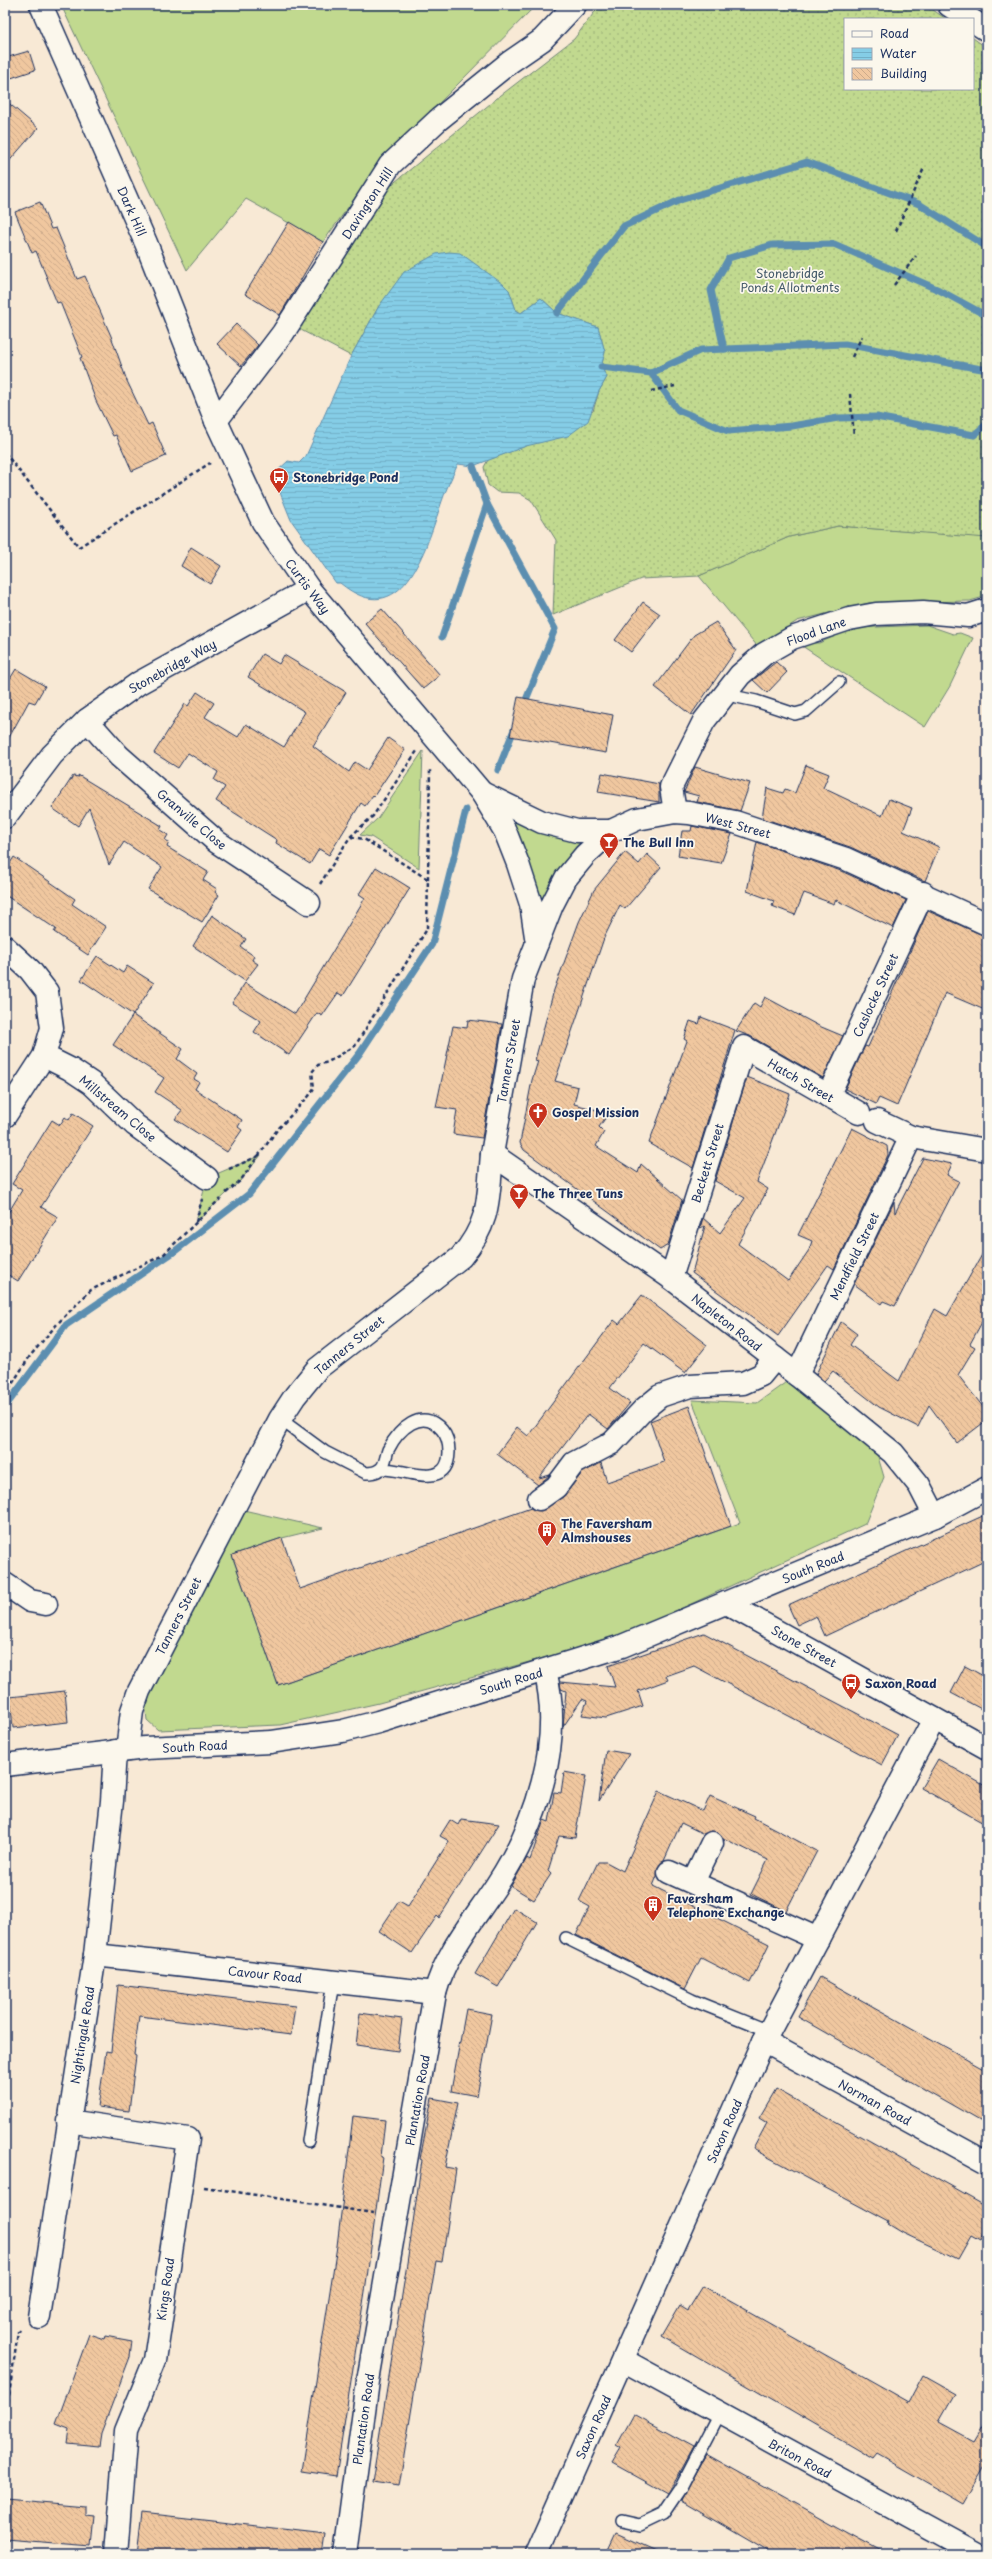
<svg xmlns="http://www.w3.org/2000/svg" width="992" height="2559" viewBox="0 0 992 2559" font-family="'Playpen Sans',sans-serif">
  <style>
    .grass { fill: #c1d98f; stroke: #6e8476 }
    .garden { fill: url(#garden-dots); stroke: #6e8476 }
    .water { fill: url(#water-rules); stroke: #5b8eb0 }
    .lines { fill: none; stroke-linecap: round; stroke-linejoin: round }
    .stream { stroke: #5b8eb0; stroke-width: 7 }
    .building { fill: url(#building-back-hatch); stroke: #1b2f5e }
    .lane-casing { stroke: #1b2f5e; stroke-width: 14 }
    .street-casing { stroke: #1b2f5e; stroke-width: 25 }
    .secondary-casing { stroke: #1b2f5e; stroke-width: 25 }
    .path { stroke: #1b2f5e; stroke-width: 2.5; stroke-dasharray: 4 3; stroke-linecap: butt }
    .lane { stroke: #fbf7ec; stroke-width: 11 }
    .street { stroke: #fbf7ec; stroke-width: 22 }
    .secondary { stroke: #fbf7ec; stroke-width: 22 }
    .labels { text-anchor: middle; dominant-baseline: central; stroke-width: 3.5; stroke-linejoin: round; paint-order: stroke }
    .street-label { font-size: 12px; fill: #1b2f5e; stroke: #fbf7ec }
    .park-label { font-size: 12px; fill: #445a6a; stroke: #fbf7ec }
    .poi-label { font-size: 12px; font-weight: bold; fill: #1b2f5e; stroke: #fbf7ec; text-anchor: start }
  </style>
  <defs>
    <pattern id="garden-dots" width="8" height="8" patternUnits="userSpaceOnUse"><rect width="8" height="8" fill="#c1d98f"/><path d="M2 2h.1M6 6h.1" fill="none" stroke="#a5bb7e" stroke-width="1.8" stroke-linecap="round"/></pattern>
    <pattern id="water-rules" width="6" height="5" patternUnits="userSpaceOnUse"><rect width="6" height="5" fill="#85cde6"/><path d="M0 2.5h6" fill="none" stroke="#72b0c8"/></pattern>
    <pattern id="building-back-hatch" width="6" height="6" patternUnits="userSpaceOnUse"><rect width="6" height="6" fill="#f0c79f"/><path d="M-1 5l2 2M0 0l6 6M5-1l2 2" fill="none" stroke="#cdab8b"/></pattern>
  </defs>
  <rect width="100%" height="100%" fill="#f8e9d5"/>
  <filter id="ink" filterUnits="userSpaceOnUse"><feTurbulence type="fractalNoise" baseFrequency=".025" numOctaves="2"/><feDisplacementMap in="SourceGraphic" scale="8" xChannelSelector="R" yChannelSelector="G"/><feConvolveMatrix kernelMatrix="1 2 1 2 8 2 1 2 1" color-interpolation-filters="sRGB"/></filter>
  <g filter="url(#ink)">
    <!-- grass -->
    <g class="grass">
      <polygon points="61,5 536,5 381,162 323,242 246,199 187,270"/>
      <polygon points="838,526 984,537 987,538 987,596 970,601 869,603 797,621 758,647 699,576 789,537"/>
      <polygon points="927,625 953,634 960,633 973,638 950,686 925,727 796,642 819,643 854,628"/>
      <polygon points="423,751 419,868 371,837 360,835 378,818"/>
      <polygon points="513,819 563,834 579,842 581,847 544,903 538,902"/>
      <polygon points="261,1155 241,1180 196,1222 207,1178"/>
      <polygon points="789,1380 876,1450 884,1477 865,1524 617,1638 379,1703 280,1725 158,1730 147,1720 145,1704 239,1509 323,1528 282,1538 232,1555 278,1685 740,1523 692,1400 757,1403"/>
    </g>
    <!-- garden -->
    <polygon class="garden" points="600,5 926,5 946,19 845,19 845,89 973,89 973,38 987,48 987,538 838,526 789,537 699,576 641,579 553,615 556,540 531,500 519,493 497,492 488,485 484,467 488,460 526,446 593,411 599,391 607,377 601,367 605,352 598,327 557,313 541,298 521,313 516,310 509,290 379,306 351,356 297,328 390,186 496,99 574,39"/>
    <!-- water -->
    <path class="water" d="M449,252L460,253L503,284L509,290L516,310L521,313L541,298L557,313L598,327L605,352L601,367L607,377L599,391L588,421L568,436L526,446L473,466L458,464C452,477 445,491 441,504C426,549 402,634 340,583H336L291,520L273,475L288,461L299,463L306,456L351,356L379,306L404,272L436,254Z"/>
    <g class="lines">
      <!-- stream -->
      <g class="stream">
        <polyline points="557,313 624,226 680,200 807,162 919,204 987,247"/>
        <polyline points="724,349 711,290 729,258 772,245 834,244 939,290 987,316"/>
        <polyline points="601,367 651,373 701,350 845,344 987,370"/>
        <polyline points="651,373 678,410 728,431 792,426 838,418 876,417 974,435 987,424"/>
        <polyline points="487,504 555,629 523,707"/>
        <polyline points="442,637 487,504 473,466"/>
        <polyline points="498,770 515,727"/>
        <polyline points="5,1407 66,1325 175,1251 249,1194 360,1053 432,944 466,810"/>
      </g>
    </g>
    <!-- building -->
    <g class="building">
      <polygon points="29,51 35,70 5,80 5,58"/>
      <polygon points="5,100 38,128 5,166"/>
      <polygon points="40,202 51,229 56,228 77,279 85,276 111,336 127,381 148,425 152,423 166,456 132,471 116,435 113,436 96,401 80,358 82,357 60,302 57,303 36,251 32,253 15,212"/>
      <polygon points="289,222 323,242 280,315 245,294"/>
      <polygon points="236,324 258,345 241,366 217,344"/>
      <polygon points="191,547 221,566 210,584 181,566"/>
      <polygon points="643,602 660,614 631,652 615,640"/>
      <polygon points="382,609 440,675 423,689 365,623"/>
      <polygon points="716,622 736,650 691,715 655,687 694,635"/>
      <polygon points="262,654 279,664 284,655 346,692 313,746 349,772 355,762 367,770 388,738 405,750 374,796 373,795 365,806 361,803 329,855 319,849 310,864 276,843 277,840 216,801 225,787 214,780 218,772 188,753 178,768 154,753 185,704 188,706 197,692 214,703 205,717 238,737 246,724 284,747 305,712 248,677"/>
      <polygon points="776,662 787,672 767,693 753,680"/>
      <polygon points="16,669 45,686 35,703 29,701 5,745 5,687"/>
      <polygon points="518,697 613,715 606,753 510,736"/>
      <polygon points="806,765 829,774 823,788 882,816 889,799 912,808 903,831 939,847 925,881 850,847 762,818 767,788 783,793 785,789 795,793"/>
      <polygon points="695,767 750,783 740,811 697,802 699,796 684,792"/>
      <polygon points="602,773 659,784 659,802 598,792"/>
      <polygon points="78,775 162,826 160,830 168,835 165,840 169,842 167,847 208,872 203,880 217,889 215,892 219,895 202,922 148,889 162,867 124,842 109,865 89,808 78,826 52,808 73,776 79,777"/>
      <polygon points="692,826 732,834 721,863 678,856 682,831 691,831"/>
      <polygon points="757,842 841,871 906,900 893,928 836,900 834,904 804,893 795,915 772,906 774,901 747,891"/>
      <polygon points="625,852 639,864 647,854 661,867 625,909 620,905 604,938 555,1081 578,1087 574,1104 609,1113 599,1127 604,1132 596,1146 638,1173 641,1164 682,1200 668,1245 660,1250 524,1150 520,1143 532,1080 538,1061 535,1060 554,990 579,922 594,890"/>
      <polygon points="14,857 75,899 72,904 106,927 88,955 54,932 56,929 5,895 5,871"/>
      <polygon points="376,867 410,888 343,996 338,993 322,1016 317,1013 289,1055 254,1032 261,1021 232,1003 245,983 295,1014 365,898 359,894"/>
      <polygon points="928,911 987,937 987,1011 945,993 897,1106 879,1098 876,1104 845,1089 865,1046 868,1047"/>
      <polygon points="212,915 246,939 241,947 254,956 252,960 258,964 245,981 193,946"/>
      <polygon points="97,956 123,973 127,966 154,983 133,1015 81,980"/>
      <polygon points="765,997 819,1026 843,1036 823,1078 750,1036 736,1031 754,1003 760,1007"/>
      <polygon points="133,1015 183,1049 177,1059 197,1074 194,1079 199,1082 195,1089 242,1120 238,1127 242,1130 227,1152 175,1119 182,1110 155,1092 164,1078 113,1045"/>
      <polygon points="701,1017 735,1030 693,1168 649,1143 687,1041 684,1039 690,1021 699,1024"/>
      <polygon points="468,1020 502,1024 482,1138 453,1134 457,1110 436,1107 453,1026 467,1028"/>
      <polygon points="747,1077 790,1094 757,1182 768,1189 738,1244 788,1281 809,1250 812,1241 798,1235 852,1128 887,1146 888,1155 834,1269 828,1265 778,1336 692,1273 705,1226 700,1228 703,1218 720,1233 745,1198 715,1181"/>
      <polygon points="73,1113 93,1126 41,1207 58,1217 18,1281 5,1273 5,1218 22,1190 12,1184 52,1120 60,1125 65,1117 69,1120"/>
      <polygon points="923,1158 952,1164 947,1175 959,1181 895,1306 883,1301 881,1304 854,1284 894,1202 895,1213"/>
      <polygon points="987,1246 987,1313 970,1344 975,1347 958,1375 987,1412 987,1420 957,1443 929,1405 918,1427 879,1407 833,1371 824,1381 816,1374 841,1322 857,1334 850,1345 899,1381 935,1309 947,1316"/>
      <polygon points="642,1295 707,1345 685,1373 644,1343 610,1388 630,1403 608,1429 588,1414 539,1478 550,1475 538,1485 497,1454 517,1427 528,1436 614,1320 619,1324"/>
      <polygon points="689,1406 731,1526 278,1685 232,1555 282,1538 300,1589 531,1508 541,1511 563,1497 582,1473 601,1463 607,1482 664,1462 650,1421"/>
      <polygon points="987,1514 987,1560 825,1636 816,1616 797,1625 788,1605"/>
      <polygon points="704,1633 898,1735 882,1765 694,1666 666,1676 668,1680 638,1691 643,1706 606,1718 582,1715 587,1701 582,1699 563,1727 566,1691 561,1689 560,1682 615,1687 608,1666"/>
      <polygon points="965,1666 987,1678 987,1712 951,1693"/>
      <polygon points="65,1691 68,1722 13,1728 10,1697"/>
      <polygon points="606,1750 629,1754 599,1801"/>
      <polygon points="938,1759 987,1787 987,1825 921,1788"/>
      <polygon points="564,1772 586,1776 575,1838 559,1836 548,1871 551,1874 534,1900 511,1886 527,1858 530,1860 544,1820 549,1822 554,1792 561,1793"/>
      <polygon points="659,1791 703,1811 710,1796 755,1816 754,1818 817,1851 786,1911 751,1894 768,1860 725,1839 724,1841 717,1832 711,1831 704,1834 681,1823 664,1861 658,1867 657,1876 653,1886 769,1944 750,1983 701,1958 685,1989 576,1935 590,1907 579,1901 598,1862 606,1862 623,1871"/>
      <polygon points="461,1819 499,1824 439,1918 437,1916 412,1953 379,1931 399,1901 408,1906 449,1841 440,1836 450,1820 458,1825"/>
      <polygon points="514,1908 537,1922 498,1987 475,1974"/>
      <polygon points="820,1977 987,2070 987,2125 798,2017"/>
      <polygon points="118,1985 295,2006 291,2035 139,2016 134,2055 136,2056 129,2111 98,2107 106,2051 111,2052"/>
      <polygon points="466,2009 492,2014 477,2096 451,2091"/>
      <polygon points="360,2013 402,2019 398,2051 356,2045"/>
      <polygon points="776,2089 987,2207 987,2227 980,2241 971,2236 958,2259 903,2233 888,2224 889,2222 753,2149 767,2123 759,2118"/>
      <polygon points="432,2098 458,2103 445,2167 456,2169 442,2262 436,2261 399,2486 372,2482 407,2264 422,2160 420,2159"/>
      <polygon points="353,2116 385,2120 381,2157 383,2157 366,2285 336,2476 302,2471 337,2246"/>
      <polygon points="703,2286 909,2402 923,2376 955,2394 939,2422 974,2441 987,2419 987,2464 964,2504 877,2454 873,2459 662,2336 680,2305 688,2310"/>
      <polygon points="89,2334 104,2339 105,2336 132,2341 130,2357 101,2433 99,2446 67,2443 69,2429 56,2424"/>
      <polygon points="633,2414 694,2447 668,2494 612,2463 621,2448 616,2445"/>
      <polygon points="706,2454 837,2527 887,2554 774,2554 681,2500"/>
      <polygon points="5,2499 86,2506 86,2516 95,2517 92,2546 5,2539"/>
      <polygon points="142,2513 326,2534 323,2554 137,2554"/>
      <polygon points="616,2533 663,2554 606,2554"/>
    </g>
    <g class="lines">
      <!-- lane casing -->
      <g class="lane-casing">
        <g id="lane">
          <polyline points="723,694 756,701 795,714 806,711 839,682"/>
          <path d="M280,1419L325,1452L366,1473C371,1473 376,1473 380,1469C385,1466 386,1455 388,1450C398,1430 422,1406 442,1430C448,1437 449,1444 449,1452C448,1493 402,1467 381,1469"/>
          <polyline points="566,1938 692,2000 769,2031"/>
          <polyline points="308,2141 333,1982"/>
          <polyline points="622,2521 640,2525 663,2514 680,2489 719,2414"/>
        </g>
      </g>
      <!-- street casing -->
      <g class="street-casing">
        <g id="street">
          <polyline points="949,5 970,19"/>
          <polyline points="973,21 987,30"/>
          <polyline points="87,720 119,756 217,842 309,903"/>
          <polyline points="675,812 671,787 704,721 740,675 764,654 792,638 849,619 876,614 923,612 968,616 987,610"/>
          <polyline points="5,817 52,755 87,720 139,683 309,589"/>
          <polyline points="5,947 30,970 47,992 52,1028 44,1056 5,1116"/>
          <polyline points="44,1056 70,1069 91,1083 135,1125 207,1178"/>
          <polyline points="828,1096 923,893"/>
          <polyline points="877,1121 911,1137 987,1150"/>
          <polyline points="671,1278 744,1047 859,1113"/>
          <polyline points="797,1375 911,1137"/>
          <polyline points="539,1499 556,1487 574,1463 612,1443 644,1409 660,1396 690,1386 743,1383 761,1375 775,1358"/>
          <polyline points="5,1584 30,1601 46,1604"/>
          <path d="M127,1750L132,1711L139,1691L280,1419L295,1396L317,1369L461,1257C491,1222 488,1197 492,1154"/>
          <polyline points="669,1872 818,1939"/>
          <polyline points="693,1882 712,1843"/>
          <polyline points="95,1955 435,1993"/>
          <polyline points="764,2041 987,2163"/>
          <polyline points="68,2121 188,2139 155,2360 126,2431 116,2554"/>
          <polyline points="39,2317 95,1955 112,1801 115,1751"/>
          <polyline points="623,2360 978,2554"/>
          <path d="M345,2554L368,2381L435,1993C446,1952 473,1921 496,1886C536,1826 564,1742 545,1671"/>
          <polyline points="536,2554 764,2041 934,1719"/>
        </g>
      </g>
      <!-- secondary casing -->
      <g class="secondary-casing">
        <g id="secondary">
          <polyline points="41,5 146,243 216,421 263,522 309,589 482,793 505,831 518,864 531,904 537,943"/>
          <polyline points="216,421 283,333 390,165 438,120 510,62 542,40 575,5"/>
          <polyline points="482,793 542,822 577,831 611,831"/>
          <polyline points="935,1516 919,1485 893,1453 797,1375 671,1278 492,1154 523,979 552,905 566,878 585,855 611,831 637,819 675,812 689,813 735,822 846,859 987,924"/>
          <polyline points="726,1603 987,1748"/>
          <polyline points="5,1765 145,1748 271,1742 343,1731 378,1722 622,1646 935,1516 987,1488"/>
        </g>
      </g>
      <!-- path -->
      <g class="path">
        <polyline points="896,231 924,168"/>
        <polyline points="894,285 916,256"/>
        <polyline points="852,357 862,336"/>
        <polyline points="651,391 675,386"/>
        <polyline points="850,394 854,436"/>
        <polyline points="5,453 79,547 210,463"/>
        <polyline points="351,837 364,839 429,880"/>
        <polyline points="320,884 350,837 373,816 417,751"/>
        <polyline points="229,1169 261,1155"/>
        <polyline points="226,1193 241,1180 277,1130 309,1096 314,1088 312,1072 318,1065 328,1062 355,1046 427,929 430,770"/>
        <polyline points="196,1222 202,1199"/>
        <polyline points="5,1395 30,1356 58,1323 91,1290 163,1255 220,1199"/>
        <polyline points="204,2187 373,2213"/>
        <polyline points="5,2423 18,2332 21,2329"/>
      </g>
      <!-- lane -->
      <use href="#lane" class="lane"/>
      <!-- street -->
      <use href="#street" class="street"/>
      <!-- secondary -->
      <use href="#secondary" class="secondary"/>
    </g>
  </g>
  <!-- icons -->
  <defs>
    <g id="bus-pin" transform="scale(1)"><path d="M0 17L-7.5 6A9.5 9.5 0 1 1 7.5 6Z" fill="#c8321e" stroke="#fbf7ec"/><path d="M-5-6H5V4H4V6H2V4H-2V6H-4V4H-5ZM-3.5-4V0h7V-4ZM-3.5 1.2v1.5H-2V1.2ZM2 1.2v1.5H3.5V1.2Z" fill="#fff"/></g>
    <g id="bar-pin" transform="scale(1)"><path d="M0 17L-7.5 6A9.5 9.5 0 1 1 7.5 6Z" fill="#c8321e" stroke="#fbf7ec"/><path d="M-6-5H6L.8 .8V4.5H3.5V6h-7V4.5H-.8V.8Z" fill="#fff"/></g>
    <g id="church-pin" transform="scale(1)"><path d="M0 17L-7.5 6A9.5 9.5 0 1 1 7.5 6Z" fill="#c8321e" stroke="#fbf7ec"/><path d="M-1.2-6h2.4v3.5h3.3v2.4h-3.3V6h-2.4V-.1h-3.3v-2.4h3.3Z" fill="#fff"/></g>
    <g id="building-pin" transform="scale(1)"><path d="M0 17L-7.5 6A9.5 9.5 0 1 1 7.5 6Z" fill="#c8321e" stroke="#fbf7ec"/><path d="M-4-6H4V6H1V3H-1V6H-4ZM-2.5-4.3h1.7v1.8h-1.7ZM.8-4.3h1.7v1.8H.8ZM-2.5-1h1.7V.8h-1.7ZM.8-1h1.7V.8H.8Z" fill="#fff"/></g>
  </defs>
  <g fill-rule="evenodd">
    <use href="#bus-pin" x="279" y="477"/>
    <use href="#bar-pin" x="609" y="842"/>
    <use href="#church-pin" x="538" y="1112"/>
    <use href="#bar-pin" x="519" y="1193"/>
    <use href="#building-pin" x="547" y="1530"/>
    <use href="#bus-pin" x="851" y="1683"/>
    <use href="#building-pin" x="653" y="1905"/>
  </g>
  <g class="labels">
    <!-- street labels -->
    <g class="street-label">
      <text transform="translate(367 203) rotate(-57)">Davington Hill</text>
      <text transform="translate(132 211) rotate(66)">Dark Hill</text>
      <text transform="translate(308 586) rotate(53)">Curtis Way</text>
      <text transform="translate(816 631) rotate(-20)">Flood Lane</text>
      <text transform="translate(172 666) rotate(-29)">Stonebridge Way</text>
      <text transform="translate(192 819) rotate(40)">Granville Close</text>
      <text transform="translate(738 825) rotate(15)">West Street</text>
      <text transform="translate(875 995) rotate(-65)">Caslocke Street</text>
      <text transform="translate(508 1061) rotate(-80)">Tanners Street</text>
      <text transform="translate(801 1080) rotate(30)">Hatch Street</text>
      <text transform="translate(118 1108) rotate(40)">Millstream Close</text>
      <text transform="translate(707 1163) rotate(-73)">Beckett Street</text>
      <text transform="translate(854 1256) rotate(-64)">Mendfield Street</text>
      <text transform="translate(727 1322) rotate(38)">Napleton Road</text>
      <text transform="translate(349 1345) rotate(-39)">Tanners Street</text>
      <text transform="translate(813 1567) rotate(-22)">South Road</text>
      <text transform="translate(178 1616) rotate(-63)">Tanners Street</text>
      <text transform="translate(804 1646) rotate(29)">Stone Street</text>
      <text transform="translate(511 1681) rotate(-17)">South Road</text>
      <text transform="translate(195 1746) rotate(-3)">South Road</text>
      <text transform="translate(265 1974) rotate(6)">Cavour Road</text>
      <text transform="translate(82 2035) rotate(-81)">Nightingale Road</text>
      <text transform="translate(417 2100) rotate(-80)">Plantation Road</text>
      <text transform="translate(875 2102) rotate(29)">Norman Road</text>
      <text transform="translate(724 2131) rotate(-66)">Saxon Road</text>
      <text transform="translate(165 2289) rotate(-82)">Kings Road</text>
      <text transform="translate(363 2419) rotate(-82)">Plantation Road</text>
      <text transform="translate(593 2427) rotate(-66)">Saxon Road</text>
      <text transform="translate(800 2458) rotate(28)">Briton Road</text>
    </g>
    <!-- park labels -->
    <g class="park-label">
      <text x="790" y="273">Stonebridge<tspan x="790" dy="14">Ponds Allotments</tspan></text>
    </g>
    <!-- poi labels -->
    <g class="poi-label">
      <text x="293" y="477">Stonebridge Pond</text>
      <text x="623" y="842">The Bull Inn</text>
      <text x="552" y="1112">Gospel Mission</text>
      <text x="533" y="1193">The Three Tuns</text>
      <text x="561" y="1523">The Faversham<tspan x="561" dy="14">Almshouses</tspan></text>
      <text x="865" y="1683">Saxon Road</text>
      <text x="667" y="1898">Faversham<tspan x="667" dy="14">Telephone Exchange</tspan></text>
    </g>
  </g>
  <!-- margin -->
  <rect width="992" height="2559" fill="none" stroke="#fbf7ec" stroke-width="20"/>
  <rect x="10" y="10" width="972" height="2539" fill="none" stroke="#1b2f5e" stroke-width="1.5" filter="url(#ink)"/>
  <!-- legend -->
  <rect x="844" y="18" width="130" height="72" fill="#fbf7ec" stroke="#a1a7b3"/>
  <rect x="852" y="31" width="20" height="6" fill="#fbf7ec" stroke="#a1a7b3"/>
  <text x="880" y="38" font-size="12" fill="#1b2f5e">Road</text>
  <rect x="852" y="48" width="20" height="12" fill="url(#water-rules)" stroke="#a1a7b3"/>
  <text x="880" y="58" font-size="12" fill="#1b2f5e">Water</text>
  <rect x="852" y="68" width="20" height="12" fill="url(#building-back-hatch)" stroke="#a1a7b3"/>
  <text x="880" y="78" font-size="12" fill="#1b2f5e">Building</text>
</svg>
